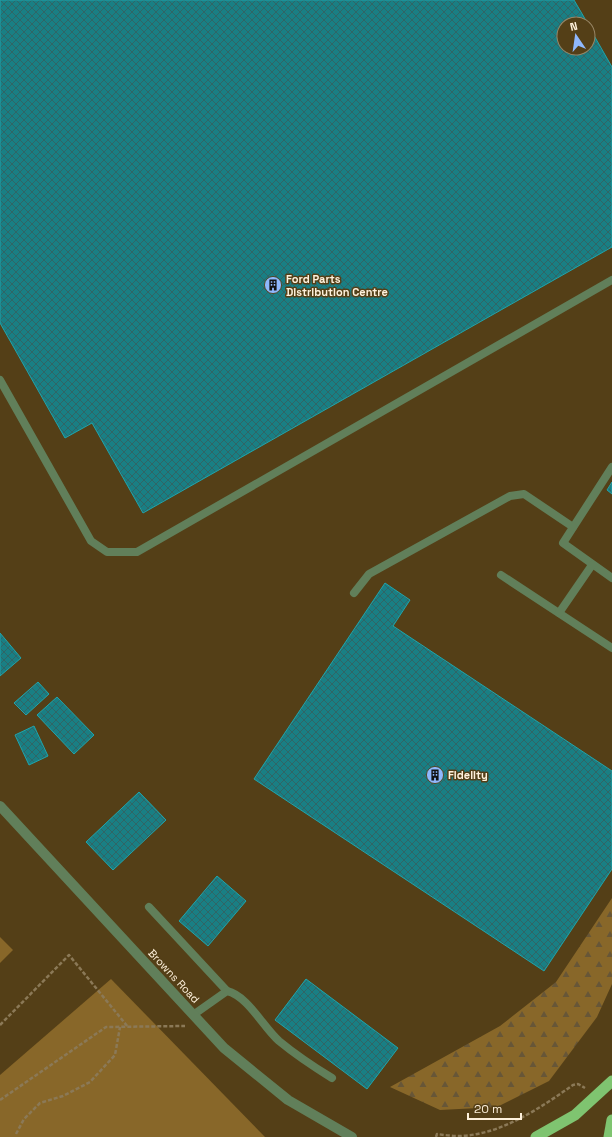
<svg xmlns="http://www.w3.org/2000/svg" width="612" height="1137" viewBox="0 0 612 1137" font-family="'Space Grotesk',sans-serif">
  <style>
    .forest { fill: url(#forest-firs) }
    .park { fill: #886729 }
    .building { fill: url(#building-cross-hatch); stroke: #21a4ab }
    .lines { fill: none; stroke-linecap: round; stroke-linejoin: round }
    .path { stroke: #8b7957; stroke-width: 2.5; stroke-dasharray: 4 2; stroke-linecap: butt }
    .service { stroke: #617f5a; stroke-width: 8 }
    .minor { stroke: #617f5a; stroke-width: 10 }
    .trunk { stroke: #7fc470; stroke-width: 11 }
    .labels { text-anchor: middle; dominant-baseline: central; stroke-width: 3; stroke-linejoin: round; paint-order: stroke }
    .poi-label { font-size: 11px; font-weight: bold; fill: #fef1dc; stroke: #543f17; text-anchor: start }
    .street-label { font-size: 11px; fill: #fef1dc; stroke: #543f17 }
  </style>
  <defs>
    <pattern id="forest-firs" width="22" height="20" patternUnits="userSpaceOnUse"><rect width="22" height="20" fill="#886729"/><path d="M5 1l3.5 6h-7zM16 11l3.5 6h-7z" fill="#675637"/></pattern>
    <pattern id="building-cross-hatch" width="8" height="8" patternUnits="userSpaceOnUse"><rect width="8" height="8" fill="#197f84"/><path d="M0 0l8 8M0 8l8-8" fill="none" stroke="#306666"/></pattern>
  </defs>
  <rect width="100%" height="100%" fill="#543f17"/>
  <!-- forest -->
  <polygon class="forest" points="612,898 612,984 597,1017 549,1081 497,1107 440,1110 390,1087 500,1026 556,982"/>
  <!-- park -->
  <g class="park">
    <polygon points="0,937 13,950 0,963"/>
    <polygon points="111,979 265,1137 0,1137 0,1075"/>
  </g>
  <!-- building -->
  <g class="building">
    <polygon points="0,0 574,0 588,24 564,24 564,48 588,48 588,25 612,67 612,247 143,513 92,423 65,438 0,323"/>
    <polygon points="612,482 612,494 607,490"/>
    <polygon points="385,583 410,600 393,626 612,771 612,869 544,971 254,779"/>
    <polygon points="0,633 21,658 0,676"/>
    <polygon points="38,682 49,694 26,715 14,703"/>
    <polygon points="57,697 94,735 74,754 37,715"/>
    <polygon points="34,726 48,756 29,765 15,735"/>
    <polygon points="139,792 166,820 113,870 86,842"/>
    <polygon points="217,876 246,901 208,946 179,921"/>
    <polygon points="306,979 398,1048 367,1089 275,1020"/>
  </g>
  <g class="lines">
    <!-- path -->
    <g class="path">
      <polyline points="0,1025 69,955 128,1027"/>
      <polyline points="0,1100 106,1027 185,1026"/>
      <polyline points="16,1134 24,1119 40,1103 63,1096 90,1082 115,1055 120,1027"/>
      <path d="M436,1137L437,1134C444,1135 452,1136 459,1136C501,1135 540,1108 573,1085L578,1084L585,1088"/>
    </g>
    <!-- service -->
    <g class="service">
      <polyline points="0,380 91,541 107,552 137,552 612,280"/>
      <polyline points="612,467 563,543 612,578"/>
      <polyline points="501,575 612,648"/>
      <polyline points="354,593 369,574 510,496 524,494 573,527"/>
      <polyline points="559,613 592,565"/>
      <polyline points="149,907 227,991"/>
      <path d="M193,1015L227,991C248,996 263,1027 279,1041C296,1055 314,1067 332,1078"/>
    </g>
    <!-- minor -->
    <polyline class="minor" points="0,806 224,1048 288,1100 352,1137"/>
    <!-- trunk -->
    <g class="trunk">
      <polyline points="536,1137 575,1115 612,1081"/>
      <polyline points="609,1137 612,1120"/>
    </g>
  </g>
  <!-- icons -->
  <defs>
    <g id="building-disc" transform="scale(0.9)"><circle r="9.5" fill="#8fb8fd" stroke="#543f17"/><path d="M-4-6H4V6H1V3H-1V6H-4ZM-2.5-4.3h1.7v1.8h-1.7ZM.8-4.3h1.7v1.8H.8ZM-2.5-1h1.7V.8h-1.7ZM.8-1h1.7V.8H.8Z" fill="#111"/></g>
  </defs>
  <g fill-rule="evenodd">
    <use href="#building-disc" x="273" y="285"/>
    <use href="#building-disc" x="435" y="775"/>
  </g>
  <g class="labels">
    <!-- poi labels -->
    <g class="poi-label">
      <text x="286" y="279">Ford Parts<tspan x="286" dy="13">Distribution Centre</tspan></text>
      <text x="448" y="775">Fidelity</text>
    </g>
    <!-- street labels -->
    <g class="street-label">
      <text transform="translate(174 976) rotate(47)">Browns Road</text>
    </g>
  </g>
  <!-- north arrow -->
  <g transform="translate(576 36) rotate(347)"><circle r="19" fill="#543f17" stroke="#988666"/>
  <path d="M0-3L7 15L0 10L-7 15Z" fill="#8fb8fd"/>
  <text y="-6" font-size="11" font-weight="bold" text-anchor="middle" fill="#fef1dc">N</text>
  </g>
  <!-- scale -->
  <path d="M468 1113v6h53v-6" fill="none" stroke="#fef1dc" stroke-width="2"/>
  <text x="474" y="1113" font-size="12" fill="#fef1dc" stroke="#543f17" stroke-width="3" paint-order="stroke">20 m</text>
</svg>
